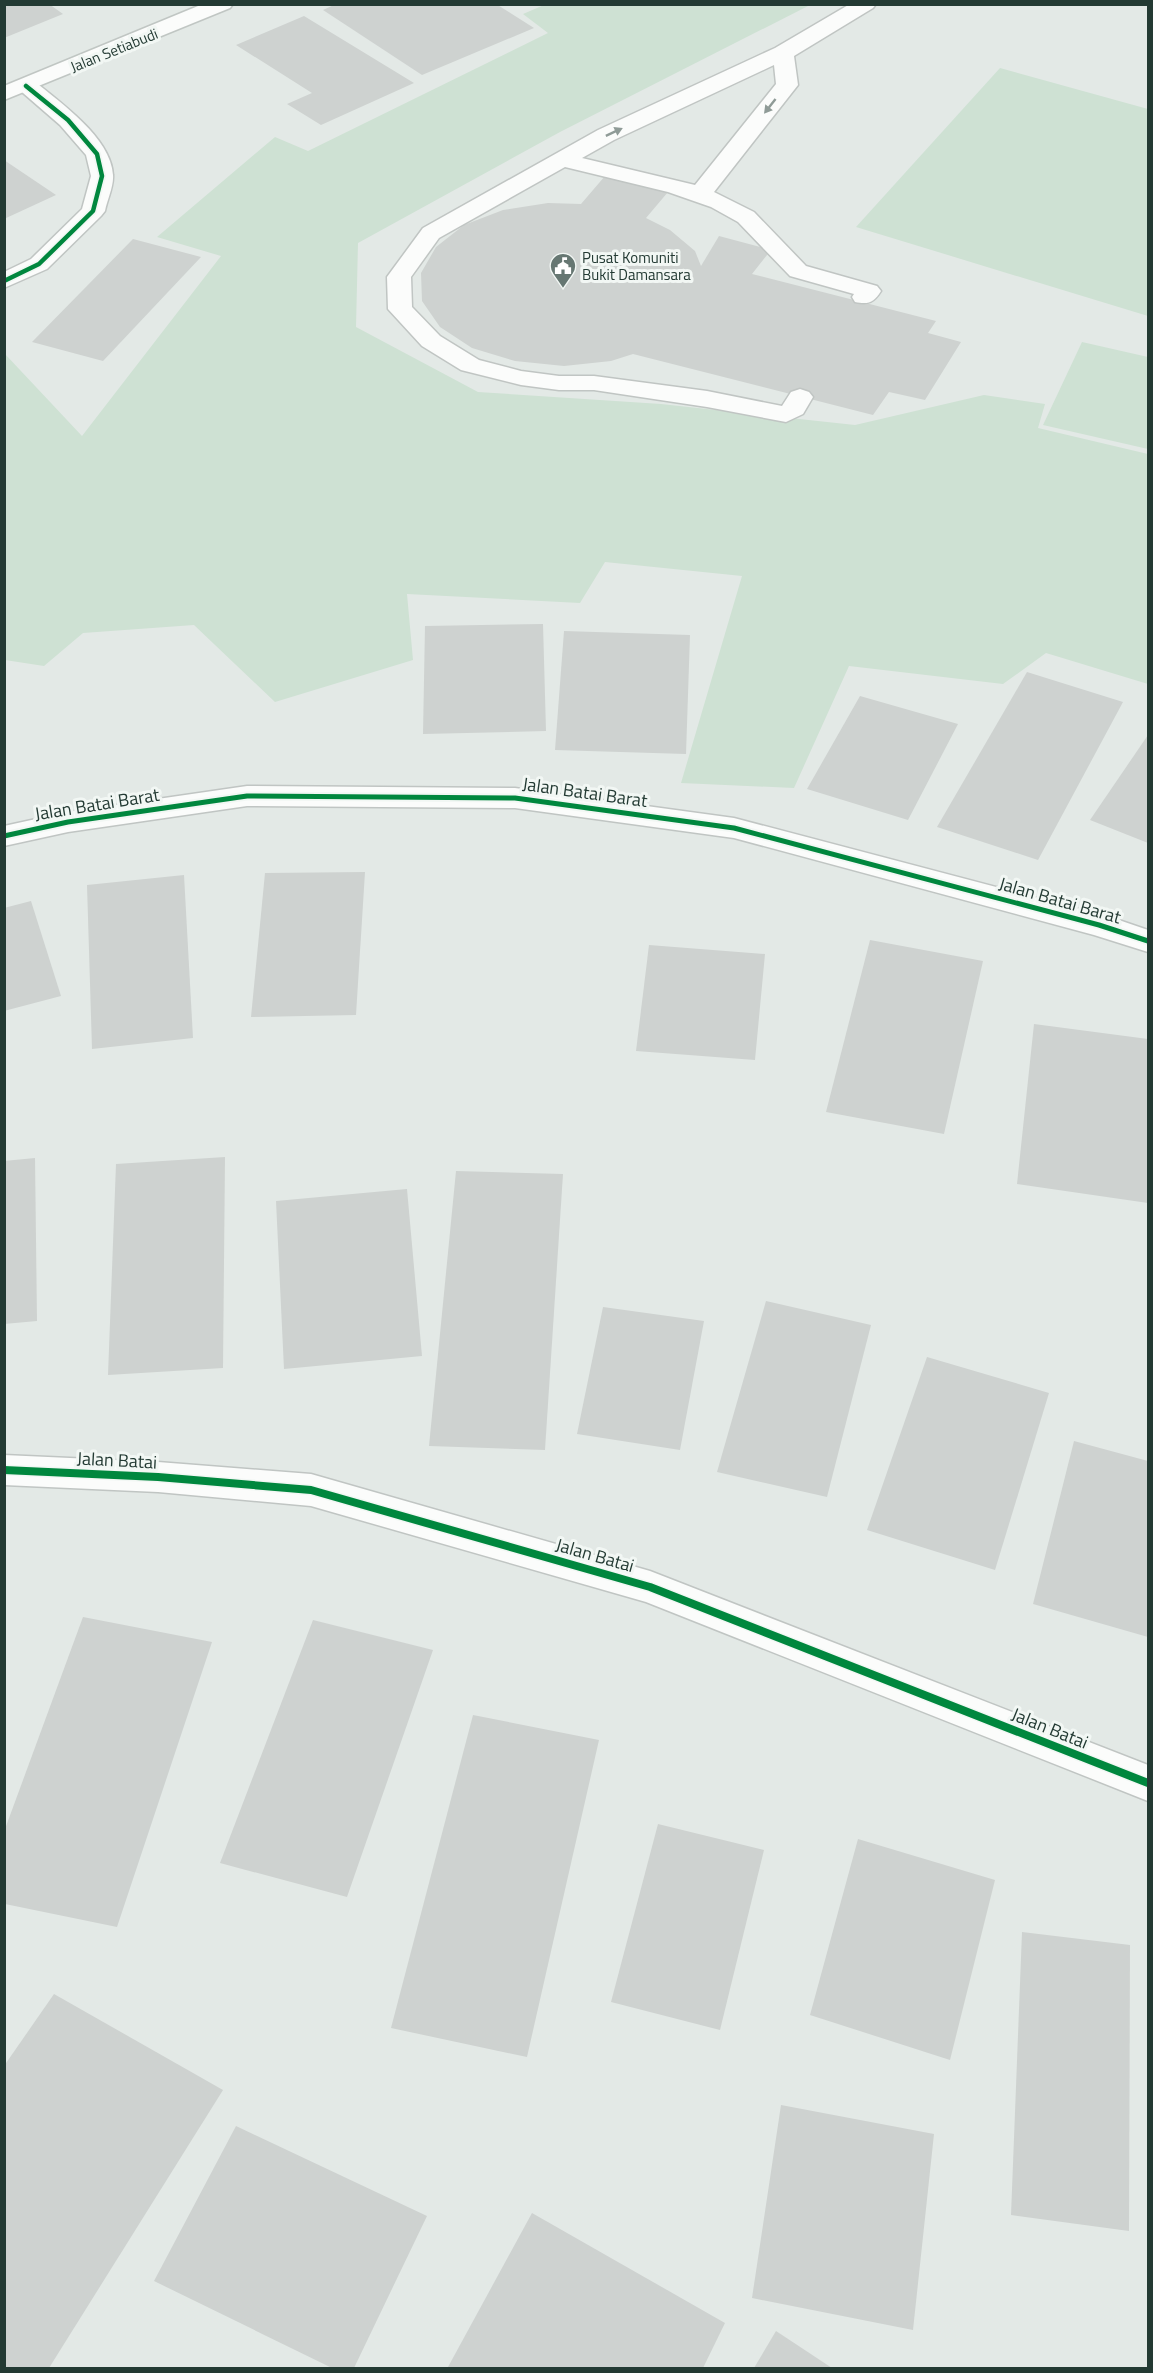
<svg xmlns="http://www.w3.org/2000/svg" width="1153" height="2373" viewBox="0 0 1153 2373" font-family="'Titillium Web',sans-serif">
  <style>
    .green { fill: #cee1d3 }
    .building { fill: #ced2d0 }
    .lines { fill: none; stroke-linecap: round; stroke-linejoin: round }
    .lane-casing { stroke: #c0c5c3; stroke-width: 3 }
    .street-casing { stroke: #c0c5c3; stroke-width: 3 }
    .secondary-casing { stroke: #c0c6c3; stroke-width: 3 }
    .lane { fill: #fbfcfb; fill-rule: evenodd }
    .street { fill: #fbfcfb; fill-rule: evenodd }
    .secondary { fill: #fbfcfb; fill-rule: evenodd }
    .cycleway-far2-casing { stroke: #f2f7f4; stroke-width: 8 }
    .cycleway-far1-casing { stroke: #f2f7f4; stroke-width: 9 }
    .cycleway-casing { stroke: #f2f7f4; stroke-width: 11 }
    .cycleway-far2 { stroke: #00873e; stroke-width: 4.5 }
    .cycleway-far1 { stroke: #00873e; stroke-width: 5 }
    .cycleway { stroke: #00873e; stroke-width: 8 }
    .oneway { fill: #8f9b97 }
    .labels { text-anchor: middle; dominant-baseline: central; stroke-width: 6; stroke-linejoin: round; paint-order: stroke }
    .far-street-label { font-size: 15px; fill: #233a33; stroke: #f2f7f4 }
    .far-poi-label { font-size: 15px; fill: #233a33; stroke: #f2f7f4; text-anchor: start }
    .street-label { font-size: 18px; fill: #233a33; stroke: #f2f7f4 }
  </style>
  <rect width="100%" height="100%" fill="#e3e9e6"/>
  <!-- green -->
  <g class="green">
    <polygon points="544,5 810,5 560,132 358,243 356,327 478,392 661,404 855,425 984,395 1045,404 1038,428 1148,454 1148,684 1046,653 1003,684 849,666 794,788 681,783 742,576 605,562 580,603 407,594 413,660 275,702 194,625 83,633 44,666 5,660 5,354 82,436 221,256 157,237 275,137 308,151 548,33 523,14"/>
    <polygon points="1000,68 1148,109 1148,316 856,227"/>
    <polygon points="1082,342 1148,357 1148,449 1043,425"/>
  </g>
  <!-- building -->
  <g class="building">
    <polygon points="4,4 49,4 63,14 4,38"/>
    <polygon points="336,4 496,4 534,28 422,75 323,10"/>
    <polygon points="304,16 414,83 321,125 287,104 312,93 236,45"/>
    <polygon points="4,160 56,195 4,219"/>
    <polygon points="605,176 668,192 646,218 670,230 695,251 701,266 719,236 771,250 752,274 936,321 928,333 961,342 925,400 889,392 873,415 633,354 611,361 564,366 515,361 472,348 440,327 422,301 421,273 436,247 464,225 503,210 548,203 581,204"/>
    <polygon points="133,239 201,257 103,361 32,342"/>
    <polygon points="543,624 546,731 423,734 425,626"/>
    <polygon points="564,631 690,635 686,754 555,750"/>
    <polygon points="1027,672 1123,702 1038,860 937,827"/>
    <polygon points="860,696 958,724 908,820 807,789"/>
    <polygon points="1148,735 1148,843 1090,820"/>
    <polygon points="365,872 356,1015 251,1017 265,873"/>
    <polygon points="184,875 193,1038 92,1049 87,885"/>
    <polygon points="31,901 61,996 4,1011 4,908"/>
    <polygon points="870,940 983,961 944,1134 826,1112"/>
    <polygon points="649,945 765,954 755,1060 636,1051"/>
    <polygon points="1034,1024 1148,1039 1148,1203 1017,1184"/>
    <polygon points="225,1157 223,1368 108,1375 116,1164"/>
    <polygon points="35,1158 37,1321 4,1324 4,1161"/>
    <polygon points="456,1171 563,1174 545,1450 429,1446"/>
    <polygon points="407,1189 422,1356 284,1369 276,1201"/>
    <polygon points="766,1301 871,1325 827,1497 717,1472"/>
    <polygon points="603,1307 704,1321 680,1450 577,1434"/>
    <polygon points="927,1357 1049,1393 995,1570 867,1530"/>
    <polygon points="1074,1441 1148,1461 1148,1637 1033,1604"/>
    <polygon points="83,1617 212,1642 117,1927 5,1904 5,1829"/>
    <polygon points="313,1620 433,1650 347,1897 220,1863"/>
    <polygon points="473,1715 599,1740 527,2057 391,2028"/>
    <polygon points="658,1824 764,1850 720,2030 611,2002"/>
    <polygon points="858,1839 995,1880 950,2060 810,2015"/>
    <polygon points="1022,1932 1130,1945 1129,2231 1011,2215"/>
    <polygon points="54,1994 223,2090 49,2368 4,2368 4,2066"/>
    <polygon points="781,2105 934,2134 913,2330 752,2298"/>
    <polygon points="236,2126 427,2216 354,2368 332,2368 154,2281"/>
    <polygon points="532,2213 725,2323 703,2368 448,2367"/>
    <polygon points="776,2331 832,2368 754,2368"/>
  </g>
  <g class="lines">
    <!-- lane casing -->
    <g class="lane-casing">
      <path id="lane" d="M850,4H876L873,8L794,56L798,85L714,192L754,212L806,266L877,286L881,291C874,302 869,305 855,302L852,297L854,294L790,276L738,222L711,207L668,192L565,167L439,238L411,277L412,307L440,336L479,360L521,371L559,376H594L707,391L782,406L791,392L800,389L809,392L813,397L803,414L786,422L707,407L594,390H559L521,385L461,370L422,346L388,309L387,277L423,228L598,130L775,48ZM774,65L776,84L695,185L582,158L614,140Z"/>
    </g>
    <!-- street casing -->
    <g class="street-casing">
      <g id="street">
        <path d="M26,79L34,81C61,103 111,138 113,175C114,186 107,200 105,211L101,216L47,269L4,288V272L31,259L82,209L91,176L86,155L60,125L15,86L18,81Z"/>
        <polygon points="247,786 515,788 734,818 1110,917 1148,930 1148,952 1094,935 734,838 515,808 247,806 68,832 4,846 4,826 68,812"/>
        <polygon points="4,1455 158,1462 311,1474 650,1571 1148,1765 1148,1801 646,1602 311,1506 158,1492 4,1485"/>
      </g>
    </g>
    <!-- secondary casing -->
    <g class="secondary-casing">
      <polygon id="secondary" points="203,4 233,4 230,8 4,100 4,86"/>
    </g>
    <!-- lane -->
    <use href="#lane" class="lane"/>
    <!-- street -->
    <use href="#street" class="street"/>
    <!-- secondary -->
    <use href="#secondary" class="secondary"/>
    <!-- cycleway-far2 casing -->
    <g class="cycleway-far2-casing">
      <polyline id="cycleway-far2" points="4,281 39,264 93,211 102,176 97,154 68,120 26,86"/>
    </g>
    <!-- cycleway-far1 casing -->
    <g class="cycleway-far1-casing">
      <polyline id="cycleway-far1" points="4,836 68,822 247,796 515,798 734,828 1099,925 1148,941"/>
    </g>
    <!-- cycleway casing -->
    <g class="cycleway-casing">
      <polyline id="cycleway" points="4,1470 158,1477 311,1490 650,1587 1148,1783"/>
    </g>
    <!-- cycleway-far2 -->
    <use href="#cycleway-far2" class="cycleway-far2"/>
    <!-- cycleway-far1 -->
    <use href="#cycleway-far1" class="cycleway-far1"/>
    <!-- cycleway -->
    <use href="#cycleway" class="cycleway"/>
  </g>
  <!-- one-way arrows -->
  <defs><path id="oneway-solid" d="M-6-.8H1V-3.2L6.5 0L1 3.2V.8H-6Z" transform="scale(1.5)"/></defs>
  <g class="oneway">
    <use href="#oneway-solid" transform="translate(770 106) rotate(128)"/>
    <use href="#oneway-solid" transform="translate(614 132) rotate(-25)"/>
  </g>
  <!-- icons -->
  <defs>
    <g id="civic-pin" transform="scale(1.35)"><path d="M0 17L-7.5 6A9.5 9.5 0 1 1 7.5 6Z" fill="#667772" stroke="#f2f7f4"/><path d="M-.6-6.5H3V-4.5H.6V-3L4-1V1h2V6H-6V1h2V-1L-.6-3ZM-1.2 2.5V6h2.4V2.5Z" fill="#fff"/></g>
  </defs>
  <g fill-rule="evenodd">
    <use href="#civic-pin" x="563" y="266"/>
  </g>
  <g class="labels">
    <!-- far-street labels -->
    <g class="far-street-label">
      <text transform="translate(114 50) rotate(-22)">Jalan Setiabudi</text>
    </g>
    <!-- far-poi labels -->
    <g class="far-poi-label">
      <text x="582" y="257">Pusat Komuniti<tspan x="582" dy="17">Bukit Damansara</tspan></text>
    </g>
    <!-- street labels -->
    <g class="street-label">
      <text transform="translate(585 792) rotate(8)">Jalan Batai Barat</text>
      <text transform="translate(97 804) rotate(-9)">Jalan Batai Barat</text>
      <text transform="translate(1060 900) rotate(16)">Jalan Batai Barat</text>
      <text transform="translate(117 1460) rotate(3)">Jalan Batai</text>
      <text transform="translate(595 1555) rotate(16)">Jalan Batai</text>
      <text transform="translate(1050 1728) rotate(22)">Jalan Batai</text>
    </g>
  </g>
  <!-- border -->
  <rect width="1153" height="2373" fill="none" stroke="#233a33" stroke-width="12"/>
</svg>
